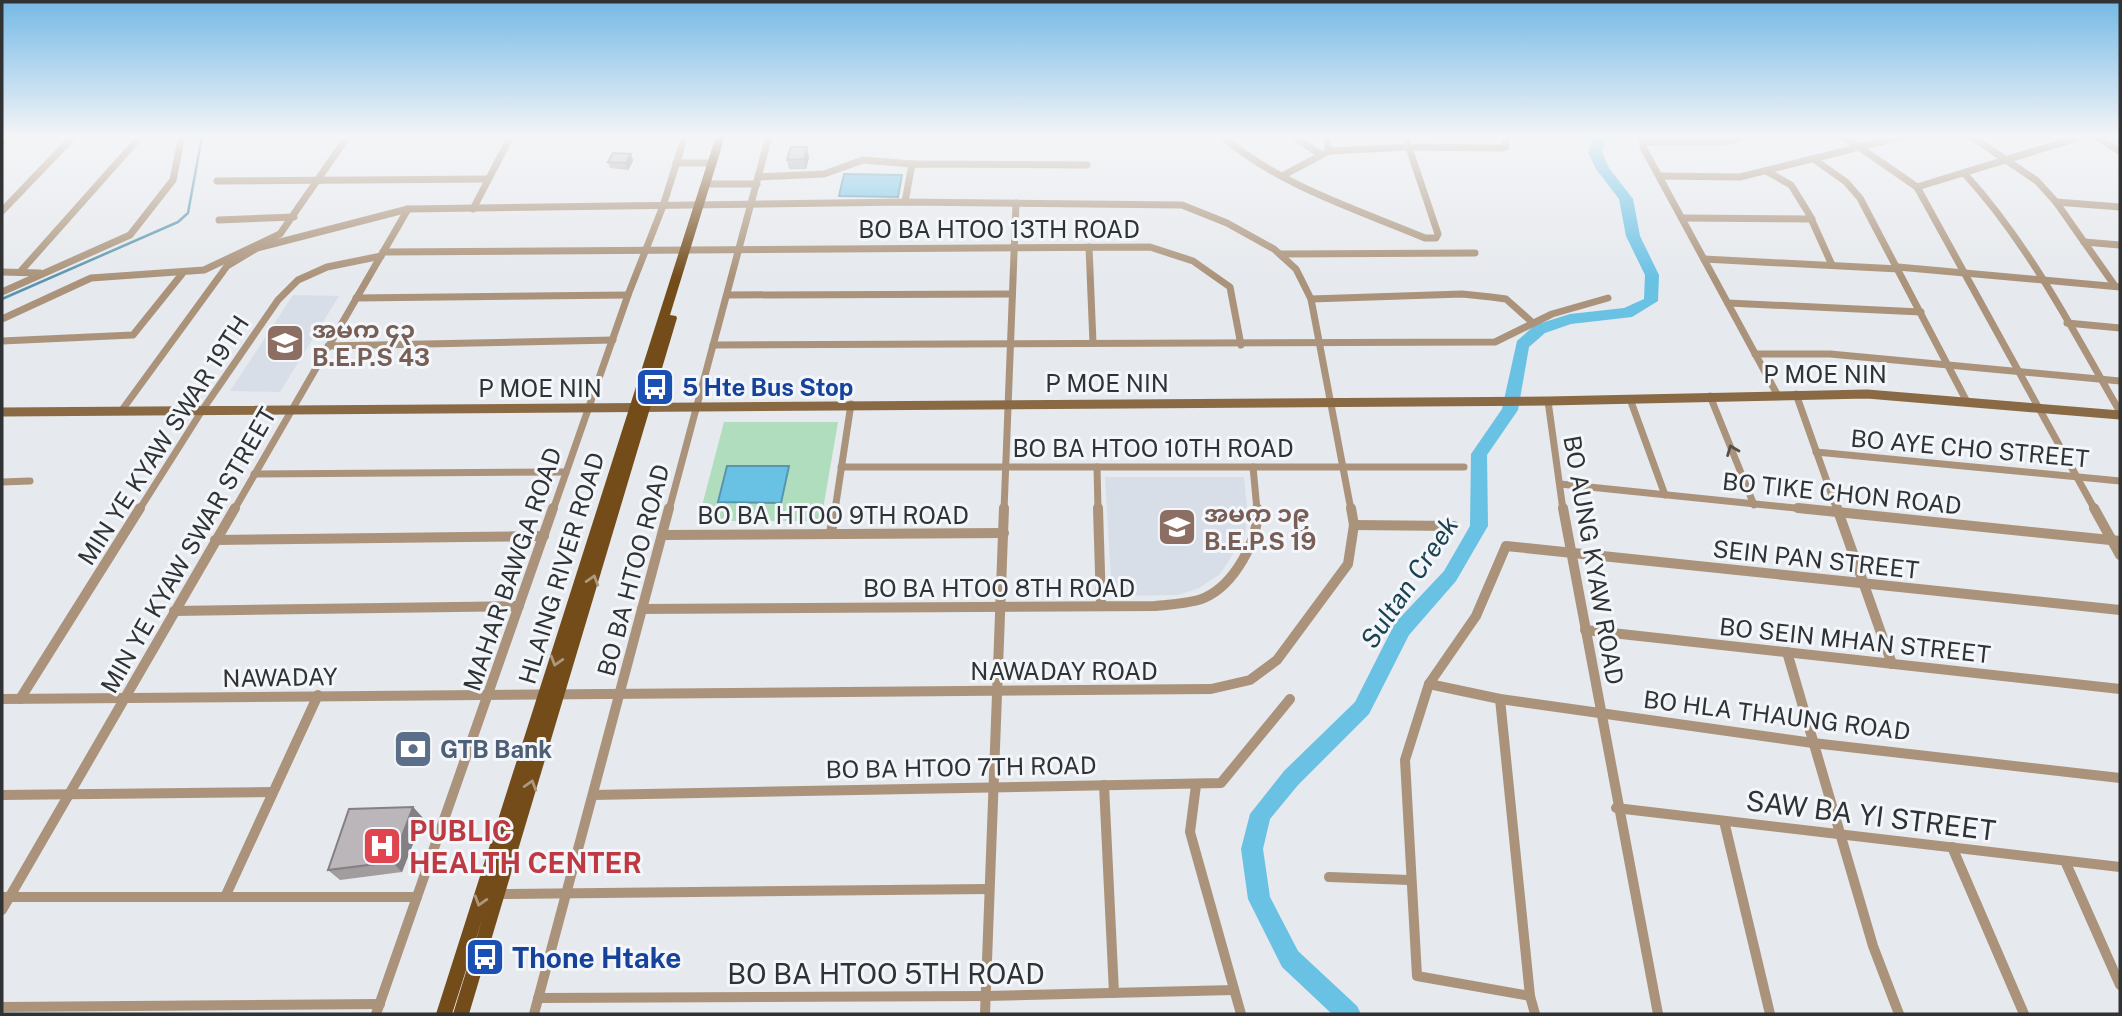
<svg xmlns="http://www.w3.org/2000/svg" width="2122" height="1016" viewBox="0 0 2122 1016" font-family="'Public Sans','Noto Sans Myanmar',sans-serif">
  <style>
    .built { fill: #d8dee8 }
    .green { fill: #b0ddbe }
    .water { fill: #69c1e4; stroke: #5896af; stroke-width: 2 }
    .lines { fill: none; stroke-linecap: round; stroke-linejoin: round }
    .stream { stroke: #5896af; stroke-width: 2.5 }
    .river { fill: #69c1e4; fill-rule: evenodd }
    .street-far1 { stroke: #aa937a; stroke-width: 7 }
    .street { stroke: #aa937a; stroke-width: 10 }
    .secondary { stroke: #8a6945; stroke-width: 9 }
    .primary { fill: #734c1a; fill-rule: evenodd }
    .wall { fill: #a19d9f }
    .shaded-wall { fill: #837f82 }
    .building { fill: #bbb6b9; stroke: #837f82; stroke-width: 2 }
    .oneway { stroke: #554f48 }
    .oneway2 { stroke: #ad987f }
    .labels { text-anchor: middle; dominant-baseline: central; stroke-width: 6; stroke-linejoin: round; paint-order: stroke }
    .street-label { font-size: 24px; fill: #313233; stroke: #f3f6fa }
    .education-label { font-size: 24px; font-weight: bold; fill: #785e54; stroke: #f3f6fa; text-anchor: start }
    .transit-label { font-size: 24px; font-weight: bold; fill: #164399; stroke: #f3f6fa; text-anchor: start }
    .service-label { font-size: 24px; font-weight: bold; fill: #4e5e75; stroke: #f3f6fa; text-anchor: start }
    .water-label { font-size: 26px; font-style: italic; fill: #1b4251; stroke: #f3f6fa }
    .near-street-label { font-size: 28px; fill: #313233; stroke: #f3f6fa }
    .near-health-label { font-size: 28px; font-weight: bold; fill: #be3a42; stroke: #f3f6fa; text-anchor: start }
    .near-transit-label { font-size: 28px; font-weight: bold; fill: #164399; stroke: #f3f6fa; text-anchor: start }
  </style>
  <rect width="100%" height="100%" fill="#e6e9ed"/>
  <!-- built -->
  <g class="built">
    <polygon points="293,295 339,296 280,392 230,391"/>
    <polygon points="1105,477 1244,477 1248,517 1244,537 1220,574 1199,588 1178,595 1112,596"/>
  </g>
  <!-- green -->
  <polygon class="green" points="724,422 838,422 821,521 698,521"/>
  <!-- water -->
  <g class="water">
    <polygon points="844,174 902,175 898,197 839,196"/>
    <polygon points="727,466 789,466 781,503 718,502"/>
  </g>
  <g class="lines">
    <!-- stream -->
    <polyline class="stream" points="2,299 178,222 188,213 202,136"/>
    <!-- river -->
    <polygon class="river" points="1594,136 1606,136 1602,152 1609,168 1633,199 1640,236 1659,275 1658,301 1632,317 1571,324 1545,333 1529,347 1518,410 1487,455 1488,526 1485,531 1456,581 1409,635 1369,714 1298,785 1270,819 1263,849 1270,897 1298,951 1357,1006 1361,1014 1332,1014 1282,967 1248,899 1241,849 1250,814 1284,771 1355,702 1395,623 1444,571 1470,526 1471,454 1502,409 1517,341 1535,325 1570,314 1624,308 1644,299 1645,275 1626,236 1619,199 1596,169 1588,152"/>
    <!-- street-far1 -->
    <g class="street-far1">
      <path d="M1222,136C1280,186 1356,209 1425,238H1436L1438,234L1405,136"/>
      <polyline points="1293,136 1321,155"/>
      <polyline points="1326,136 1329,151"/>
      <polyline points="1642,136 1643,147 1777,394"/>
      <polyline points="1843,136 1917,187 2095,510"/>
      <polyline points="1971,136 2037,181 2056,202 2115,286"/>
      <polyline points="2095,136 2120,151"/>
      <polyline points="2,142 8,136"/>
      <polyline points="1643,142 1725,142 1748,136"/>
      <polyline points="1815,160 1846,182 1860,198 1966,400"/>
      <polyline points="676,163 713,163"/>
      <polyline points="1766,171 1791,185 1809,214 1832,265"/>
      <path d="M1964,173C2029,244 2072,329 2120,412"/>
      <polyline points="1282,176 1329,151 1409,147 1501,148 1506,147 1505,136"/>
      <polyline points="1659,176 1740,177 1904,136"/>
      <polyline points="758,177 824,174 863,160 912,164"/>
      <polyline points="217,181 488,179"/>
      <polyline points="706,184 757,184"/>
      <polyline points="1917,187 2084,136"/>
      <polyline points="905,202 912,164 1087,165"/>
      <polyline points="2056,202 2120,207"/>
      <polyline points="473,209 511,136"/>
      <polyline points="2,211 74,136"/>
      <polyline points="1682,218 1812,219"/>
      <polyline points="219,220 294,217"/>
      <polyline points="2084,242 2120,245"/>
      <polyline points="1089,247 1093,343"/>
      <polyline points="383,252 1150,247 1193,261 1230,287 1241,345"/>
      <polyline points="1280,254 1475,253"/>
      <polyline points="1704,259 1899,269"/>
      <polyline points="1898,267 2120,287"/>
      <polyline points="2,272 40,273"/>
      <polyline points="20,272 141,136"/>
      <polyline points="2,292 130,235 173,180 182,136"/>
      <polyline points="727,295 1012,294"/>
      <polyline points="356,298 628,295"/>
      <polyline points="1311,299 1462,294 1491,297 1506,299 1533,323"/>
      <polyline points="1728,303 1921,312"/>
      <polyline points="2,319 91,278 204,270 280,234 348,136"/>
      <polyline points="2067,323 2120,328"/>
      <polyline points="2,341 133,335 182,274"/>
      <polyline points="713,345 1495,342 1552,314 1608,298"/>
      <polyline points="328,346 613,340"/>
      <polyline points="1755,354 1830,354 2120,381"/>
      <polyline points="1796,394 1837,510"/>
      <polyline points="1710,396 1754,505"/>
      <polyline points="1630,399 1665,495"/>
      <polyline points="1548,401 1563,510"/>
      <polyline points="122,410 227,266 257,248 408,209 905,202 1182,205 1227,223 1274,249 1296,269 1311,299 1351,510"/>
      <polyline points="1816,452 2120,481"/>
      <polyline points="841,467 1464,467"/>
      <polyline points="1097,467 1098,510"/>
      <polyline points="1253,467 1257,510"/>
      <polyline points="254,474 566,472"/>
      <polyline points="2,482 30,481"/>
      <polyline points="1560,484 1815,510"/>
      <polyline points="139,510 203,409 278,300 298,280 327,267 381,256"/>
      <polyline points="234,510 408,209"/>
      <polyline points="553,510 628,295 663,206 685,136"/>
      <polyline points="669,510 769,136"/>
      <polyline points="835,510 851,404"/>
      <polyline points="1004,510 1016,203"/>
    </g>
    <!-- street -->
    <g class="street">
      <polyline points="1098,508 1101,605"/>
      <polyline points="1563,508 1658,1014"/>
      <polyline points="1798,508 2120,541"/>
      <polyline points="1837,508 1892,664"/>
      <polyline points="2094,508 2120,555"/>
      <polyline points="1354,525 1454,526"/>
      <polyline points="831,534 835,508"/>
      <polyline points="662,535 1004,533"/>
      <polyline points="215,540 544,536"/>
      <path d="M642,609L1155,606C1170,604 1190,604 1204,598C1234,585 1260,539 1257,508"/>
      <polyline points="174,611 519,606"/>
      <polyline points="1585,630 2120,689"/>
      <polyline points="1787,652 1873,946 1899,1014"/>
      <polyline points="1429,684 1500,699 1813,743 2120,778"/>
      <polyline points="2,699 1211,689 1250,680 1277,660 1348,564 1354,525 1351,508"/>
      <polyline points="20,699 140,508"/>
      <polyline points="1500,699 1530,996 1535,1014"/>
      <polyline points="1104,785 1114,993"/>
      <polyline points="1196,785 1190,832 1241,1014"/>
      <polyline points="2,795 272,792"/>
      <polyline points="593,795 1221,783 1290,699"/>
      <polyline points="1616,808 2120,867"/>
      <polyline points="1724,821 1770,1014"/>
      <polyline points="1952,847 2024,1014"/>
      <polyline points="2065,861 2120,985"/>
      <polyline points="1329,877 1409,880"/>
      <polyline points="498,894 989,889"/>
      <polyline points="2,897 417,897"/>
      <polyline points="225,897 318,695"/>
      <polyline points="2,910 235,508"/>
      <polyline points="1530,996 1417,976 1405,760 1429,684 1476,616 1506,546 2120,610"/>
      <polyline points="538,998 986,996 1234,990"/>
      <polyline points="2,1007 380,1004"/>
      <polyline points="376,1014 553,508"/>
      <polyline points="534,1014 669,508"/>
      <polyline points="985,1014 1004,508"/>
    </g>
    <!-- secondary -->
    <polyline class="secondary" points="2,412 1548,401 1867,394 2120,415"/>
    <!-- primary -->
    <polygon class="primary" points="716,136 725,136 670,315 676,316 677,318 469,1014 453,1014 483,917 452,1014 436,1014"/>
  </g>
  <!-- wall -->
  <g class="wall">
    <polygon points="631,154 633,161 628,170 610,168 608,162"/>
    <polygon points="809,157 806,169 789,169 787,160"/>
    <polygon points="413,807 423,818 402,872 340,880 328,870"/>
  </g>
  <!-- shaded-wall -->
  <g class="shaded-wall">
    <polygon points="807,147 809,157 806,169 804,159"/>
    <polygon points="631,154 633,161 628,170 626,163"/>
    <polygon points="413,807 423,818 402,872 392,862"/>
  </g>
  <!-- building -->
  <g class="building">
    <polygon points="791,147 807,147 804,159 787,160"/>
    <polygon points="613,153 631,154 626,163 608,162"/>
    <polygon points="413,807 392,862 328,870 349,809"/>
  </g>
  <!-- one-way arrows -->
  <defs><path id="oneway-chevron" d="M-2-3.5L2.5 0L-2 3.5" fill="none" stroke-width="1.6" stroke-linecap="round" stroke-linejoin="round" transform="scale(1.75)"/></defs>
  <use class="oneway" href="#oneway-chevron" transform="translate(1732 450) rotate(-112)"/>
  <g class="oneway2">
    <use href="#oneway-chevron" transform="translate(593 580) rotate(-73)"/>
    <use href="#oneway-chevron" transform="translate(556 661) rotate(107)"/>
    <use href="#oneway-chevron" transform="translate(531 785) rotate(-73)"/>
    <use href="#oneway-chevron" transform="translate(480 901) rotate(107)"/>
  </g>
  <!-- sky -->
  <linearGradient id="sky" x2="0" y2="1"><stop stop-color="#75b9e6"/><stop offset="0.49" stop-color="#f4f5f7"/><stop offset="1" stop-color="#f4f5f7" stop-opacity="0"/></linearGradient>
  <rect width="2122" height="278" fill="url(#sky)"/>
  <!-- icons -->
  <defs>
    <g id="school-square" transform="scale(2.0125)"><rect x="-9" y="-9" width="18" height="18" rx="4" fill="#8d6e63" stroke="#f3f6fa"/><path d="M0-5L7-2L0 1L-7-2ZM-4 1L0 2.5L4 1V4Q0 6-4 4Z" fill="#fff"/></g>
    <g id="bus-square" transform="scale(2.0125)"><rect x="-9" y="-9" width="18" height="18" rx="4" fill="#1a4fb4" stroke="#f3f6fa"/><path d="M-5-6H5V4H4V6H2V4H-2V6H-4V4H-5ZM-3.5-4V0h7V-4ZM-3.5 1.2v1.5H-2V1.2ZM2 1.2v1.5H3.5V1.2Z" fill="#fff"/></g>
    <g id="bank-square" transform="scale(2.0125)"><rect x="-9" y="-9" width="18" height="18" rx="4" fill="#5c6f8a" stroke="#f3f6fa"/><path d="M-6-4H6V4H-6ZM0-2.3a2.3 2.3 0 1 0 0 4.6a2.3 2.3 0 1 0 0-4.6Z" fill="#fff"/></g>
    <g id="hospital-square" transform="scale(2.0125)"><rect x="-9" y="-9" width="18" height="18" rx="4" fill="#e0444e" stroke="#f3f6fa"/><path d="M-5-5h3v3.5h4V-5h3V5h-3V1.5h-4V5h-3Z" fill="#fff"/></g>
  </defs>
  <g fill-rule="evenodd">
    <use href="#school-square" x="285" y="343"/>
    <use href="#bus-square" x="655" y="387"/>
    <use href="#school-square" x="1177" y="527"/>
    <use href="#bank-square" x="413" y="749"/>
    <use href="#hospital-square" x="382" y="846"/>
    <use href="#bus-square" x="485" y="957"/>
  </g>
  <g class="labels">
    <!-- street labels -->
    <g class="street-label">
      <text x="999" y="229">BO BA HTOO 13TH ROAD</text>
      <text x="1825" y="374">P MOE NIN</text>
      <text x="1107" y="383">P MOE NIN</text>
      <text x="540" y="388">P MOE NIN</text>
      <text transform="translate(163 440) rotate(-57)">MIN YE KYAW SWAR 19TH</text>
      <text x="1153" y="448">BO BA HTOO 10TH ROAD</text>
      <text transform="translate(1970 448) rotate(5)">BO AYE CHO STREET</text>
      <text transform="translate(1842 493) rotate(6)">BO TIKE CHON ROAD</text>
      <text x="833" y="515">BO BA HTOO 9TH ROAD</text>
      <text transform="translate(188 550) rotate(-60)">MIN YE KYAW SWAR STREET</text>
      <text transform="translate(1816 559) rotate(6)">SEIN PAN STREET</text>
      <text transform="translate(1594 560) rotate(80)">BO AUNG KYAW ROAD</text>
      <text transform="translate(561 568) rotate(-73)">HLAING RIVER ROAD</text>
      <text transform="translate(512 569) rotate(-71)">MAHAR BAWGA ROAD</text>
      <text transform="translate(633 570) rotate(-75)">BO BA HTOO ROAD</text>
      <text x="999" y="588">BO BA HTOO 8TH ROAD</text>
      <text transform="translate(1855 640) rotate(6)">BO SEIN MHAN STREET</text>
      <text x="1064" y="671">NAWADAY ROAD</text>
      <text transform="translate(280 677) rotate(-1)">NAWADAY</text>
      <text transform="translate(1777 715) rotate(7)">BO HLA THAUNG ROAD</text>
      <text transform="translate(961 767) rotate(-1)">BO BA HTOO 7TH ROAD</text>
    </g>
    <!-- education labels -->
    <g class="education-label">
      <text x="312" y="329">အမက ၄၃<tspan x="312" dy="28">B.E.P.S 43</tspan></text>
      <text x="1204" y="513">အမက ၁၉<tspan x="1204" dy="28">B.E.P.S 19</tspan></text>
    </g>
    <!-- transit labels -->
    <g class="transit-label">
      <text x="682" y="387">5 Hte Bus Stop</text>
    </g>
    <!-- service labels -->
    <g class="service-label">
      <text x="440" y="749">GTB Bank</text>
    </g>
    <!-- water labels -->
    <g class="water-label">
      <text transform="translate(1409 582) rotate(-56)">Sultan Creek</text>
    </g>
    <!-- near-street labels -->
    <g class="near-street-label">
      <text transform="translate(1871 815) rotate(7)">SAW BA YI STREET</text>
      <text x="886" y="973">BO BA HTOO 5TH ROAD</text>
    </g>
    <!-- near-health labels -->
    <g class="near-health-label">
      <text x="409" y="830">PUBLIC<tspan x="409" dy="32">HEALTH CENTER</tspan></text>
    </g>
    <!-- near-transit labels -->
    <g class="near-transit-label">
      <text x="512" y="957">Thone Htake</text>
    </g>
  </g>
  <!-- border -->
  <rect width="2122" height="1016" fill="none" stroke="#313233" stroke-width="7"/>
</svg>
